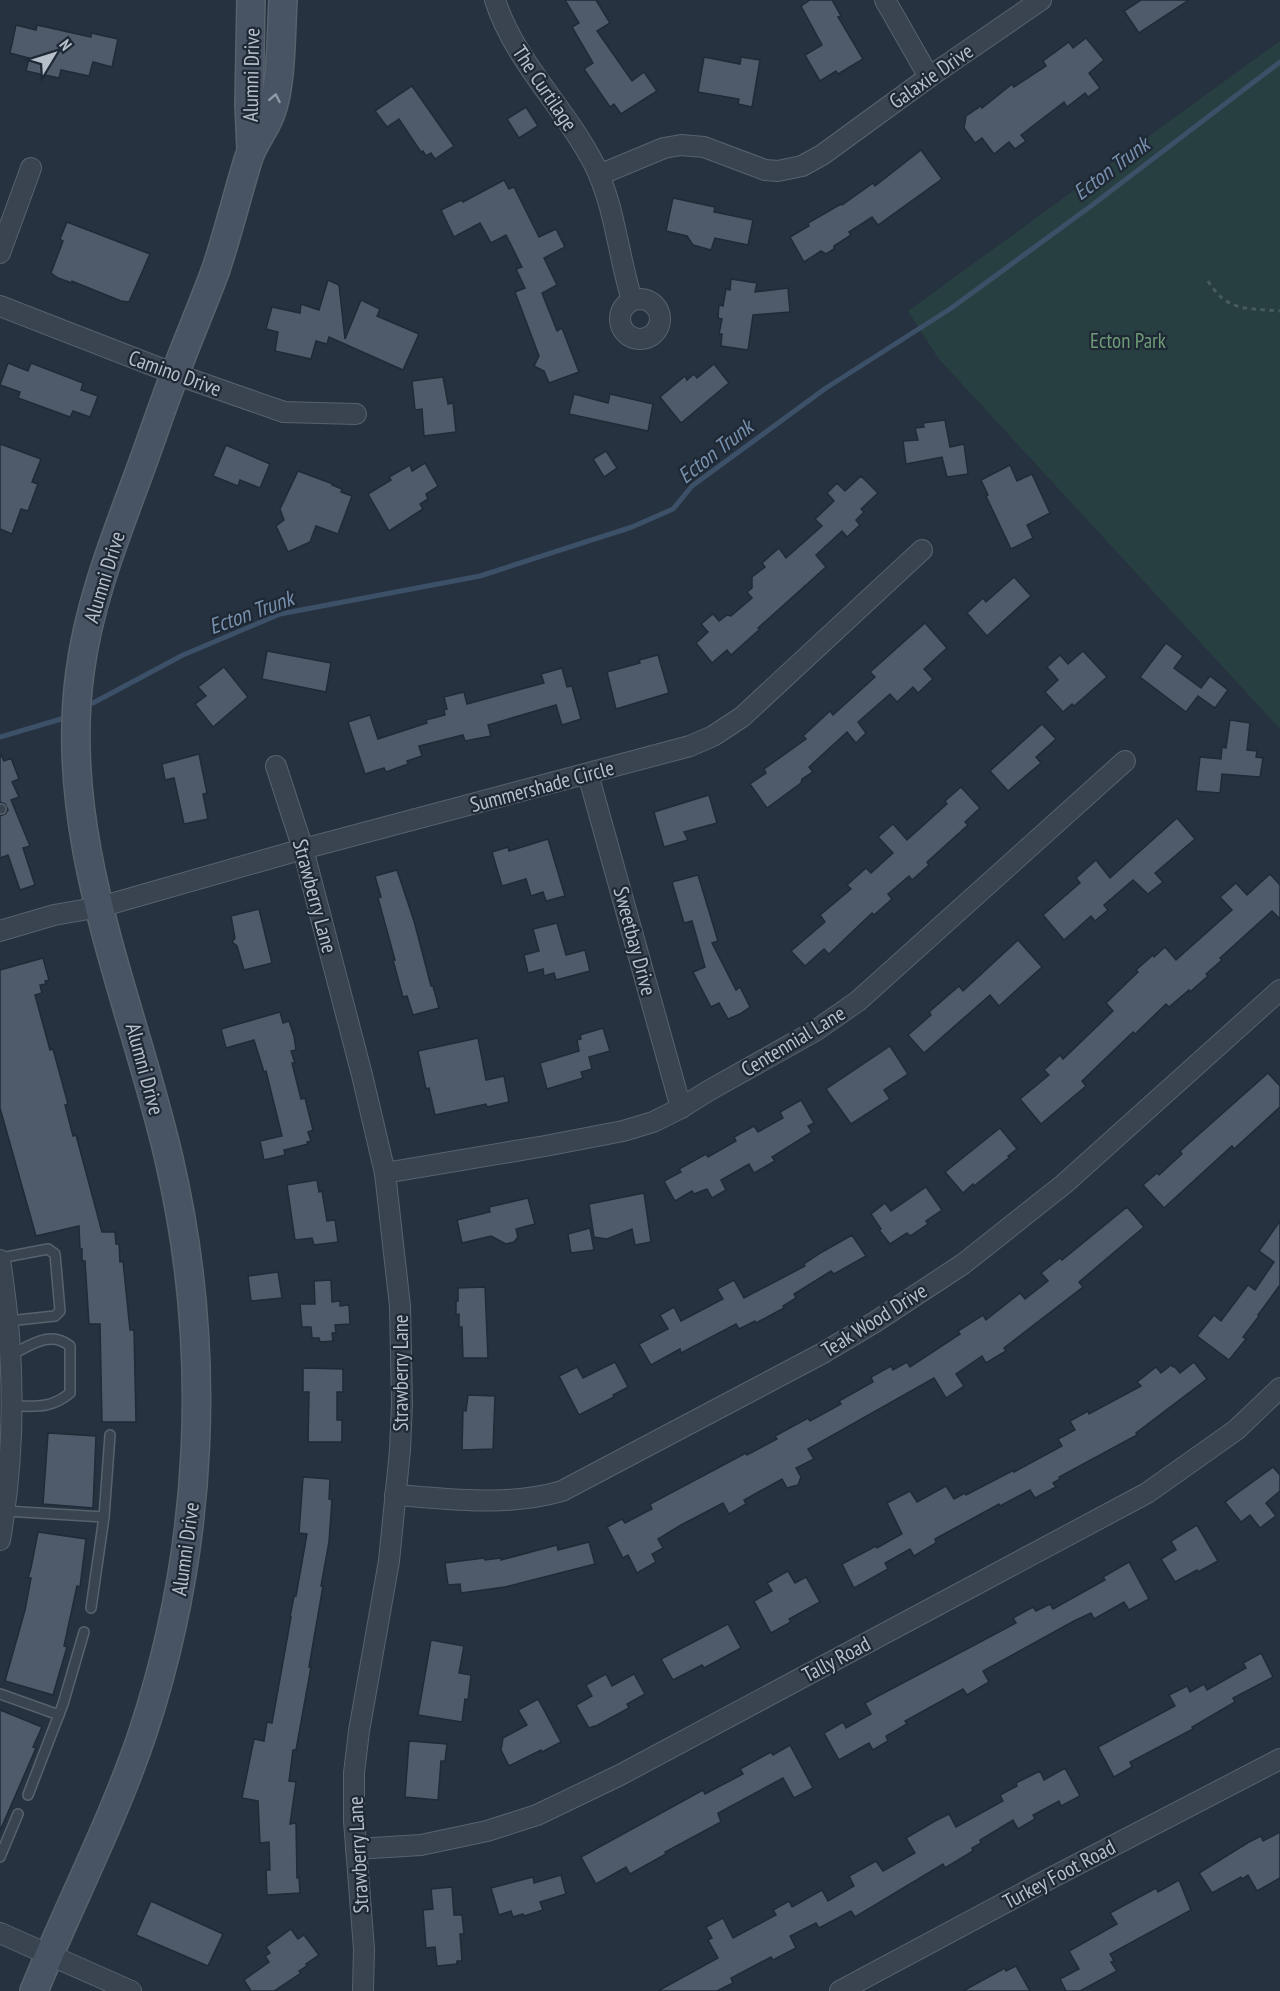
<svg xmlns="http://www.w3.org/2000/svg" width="1280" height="1991" viewBox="0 0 1280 1991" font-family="'PT Sans Narrow',sans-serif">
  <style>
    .green { fill: #283f41 }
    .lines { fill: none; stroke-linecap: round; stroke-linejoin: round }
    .stream { stroke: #3c5068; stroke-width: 5 }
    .building { fill: #4f5b6b; stroke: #212a37; stroke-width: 1.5 }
    .service-casing { stroke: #58626d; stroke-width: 12 }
    .minor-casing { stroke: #58626d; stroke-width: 22 }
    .secondary-casing { stroke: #58626d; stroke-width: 30 }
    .path { stroke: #465b5e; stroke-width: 3; stroke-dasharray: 4.5 4.5; stroke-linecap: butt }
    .service { stroke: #3a4450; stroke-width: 9 }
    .minor { stroke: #3a4450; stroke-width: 20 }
    .secondary { stroke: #485363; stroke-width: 27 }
    .oneway { stroke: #9099a6 }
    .labels { text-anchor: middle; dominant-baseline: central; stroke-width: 4.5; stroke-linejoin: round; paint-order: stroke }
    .street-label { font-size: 21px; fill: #b6bfca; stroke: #1f2835 }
    .park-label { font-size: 21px; fill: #6e9b77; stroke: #1f2835 }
    .water-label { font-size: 22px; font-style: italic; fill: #7790ac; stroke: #1f2835 }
  </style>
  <rect width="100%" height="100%" fill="#263240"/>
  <!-- green -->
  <polygon class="green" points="1280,41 1280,729 938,358 908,311"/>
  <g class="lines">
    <!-- stream -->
    <g class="stream">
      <polyline points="93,703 183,655 280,614 480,576 632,527 673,509 692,486 826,388 950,309 1091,206 1280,62"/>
      <polyline points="0,737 61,719"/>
    </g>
  </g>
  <!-- building -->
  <g class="building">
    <polygon points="565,0 596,0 610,23 597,31 632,81 644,72 657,91 621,114 614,104 610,107 584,69 593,63 572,27 579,23"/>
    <polygon points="810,0 832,0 841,16 838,17 863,59 838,74 836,71 820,81 805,55 822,45 801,6"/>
    <polygon points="1141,0 1189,0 1139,33 1124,11"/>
    <polygon points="16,25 36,30 37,25 91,37 91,33 118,39 112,67 93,62 89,76 61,70 59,78 26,71 29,58 10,53"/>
    <polygon points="1086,38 1104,60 1089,73 1100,88 1088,97 1085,93 1067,107 1064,102 1021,135 1026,141 1015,149 1009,142 994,154 982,138 975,143 964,128 966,116 981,106 982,108 1012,84 1014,87 1046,66 1043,61 1069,42 1073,48"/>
    <polygon points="704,57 740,64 741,57 760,60 752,107 738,104 739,99 698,92"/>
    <polygon points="412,86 454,146 435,159 431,153 426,156 423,151 421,152 399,119 387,127 375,111"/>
    <polygon points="526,107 538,126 519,138 507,119"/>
    <polygon points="921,150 942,179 878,225 872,217 849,232 851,235 834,246 834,249 826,254 821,251 804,262 790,237 809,226 808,223 841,204 842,205 873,183 875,186"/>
    <polygon points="504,180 509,189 514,187 539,237 556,229 565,247 544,258 557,285 542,293 557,331 562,328 579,372 549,383 544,371 534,366 539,356 515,292 525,288 516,269 522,267 506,235 491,243 480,223 454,237 441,210 461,200 463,202"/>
    <polygon points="673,198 715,207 714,212 753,220 748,245 715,238 711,250 693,245 687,236 666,231"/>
    <polygon points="67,222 150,254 129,302 121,301 72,281 72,283 58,278 51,273 63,241 60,239"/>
    <polygon points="731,279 757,283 755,292 788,288 790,312 753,315 748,350 721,346 722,334 719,334 722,319 718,318 719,305 723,306 726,289 730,290"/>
    <polygon points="328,280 339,285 345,339 361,300 380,309 377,316 419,334 403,370 329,337 327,344 316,341 311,359 275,351 278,332 266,329 272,307 300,313 301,304 319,310"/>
    <polygon points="8,363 28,371 31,363 83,383 81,390 98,396 90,417 73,411 70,417 18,398 20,392 0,385"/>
    <polygon points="714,364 729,383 681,423 660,397 685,376 687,380 694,374 697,378"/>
    <polygon points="443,377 448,404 453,403 456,432 424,436 422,409 415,410 412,381"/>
    <polygon points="574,394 608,403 610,394 653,404 648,431 569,414"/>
    <polygon points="945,420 950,447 964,444 968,474 947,477 942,457 906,464 903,441 918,440 915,428 924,427 923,423"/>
    <polygon points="0,444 41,459 32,482 38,484 28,511 21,509 12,534 0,529"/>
    <polygon points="226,445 270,464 260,488 240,480 238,486 213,476"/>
    <polygon points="606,451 617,468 604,477 593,459"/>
    <polygon points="425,463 438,486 426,494 428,499 420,504 423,509 389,531 368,494 391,480 389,477 410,465 412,471"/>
    <polygon points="1010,465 1017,481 1032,474 1050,513 1027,525 1033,538 1011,549 986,496 988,495 981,480"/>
    <polygon points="298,471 333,484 332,485 342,489 341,492 352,496 338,534 316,526 310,542 288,552 276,526 284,520 280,509"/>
    <polygon points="861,476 878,493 861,509 864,512 856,520 860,525 847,537 842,531 816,555 826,567 758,628 760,629 731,655 727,650 712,663 696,643 708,632 701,624 713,614 719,621 727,615 731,616 752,598 747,592 752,588 752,577 765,567 762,563 779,548 786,558 822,526 815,519 834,501 827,493 837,483 845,491"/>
    <polygon points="1014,577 1031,596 987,636 967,613 983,598 986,602"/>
    <polygon points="925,623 947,648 924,669 933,679 918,693 913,687 897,702 890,694 858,722 866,733 856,743 847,732 809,767 813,772 802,779 801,783 767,808 750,784 766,773 764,769 806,739 803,736 830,711 833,715 875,677 870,672"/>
    <polygon points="1166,643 1183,656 1174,668 1201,688 1210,676 1228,690 1215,708 1198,696 1186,712 1140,677"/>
    <polygon points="267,651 331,663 326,692 262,679"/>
    <polygon points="1083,651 1107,677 1074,706 1072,704 1063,712 1045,692 1058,680 1047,667 1060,655 1068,664"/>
    <polygon points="658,655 669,693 616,709 607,672 640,663 639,660"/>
    <polygon points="224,667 248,697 213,727 195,704 206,696 198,687"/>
    <polygon points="562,668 567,687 572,686 581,719 562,725 556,705 488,725 491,736 465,741 463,735 419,746 422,756 407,761 408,764 386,772 384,768 365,774 348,722 370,715 378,739 427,723 426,720 445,715 444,710 447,709 444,697 464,692 467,704 544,683 541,674"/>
    <polygon points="1230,720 1250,723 1247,750 1257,751 1256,757 1263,758 1260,777 1222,774 1220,793 1196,791 1200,757 1221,759 1222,747 1226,748"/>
    <polygon points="1042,724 1056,739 1036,757 1041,763 1008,791 990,771"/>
    <polygon points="0,753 4,761 11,758 19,779 12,782 19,797 11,800 30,846 23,848 35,885 20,890 8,855 0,858 0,816 5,814 8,810 5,804 0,802"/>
    <polygon points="199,754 207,793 203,794 208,819 184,824 174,778 165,780 162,764"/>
    <polygon points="961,787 980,808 965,822 968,825 927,862 929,865 912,880 909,876 888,894 892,899 874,915 872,913 829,954 824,949 805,966 791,951 825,922 820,915 851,889 847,885 866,868 871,873 893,853 878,837 893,824 907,840 947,804 945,801"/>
    <polygon points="709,795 717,823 684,832 688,840 664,847 654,812"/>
    <polygon points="1177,818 1195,839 1155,873 1163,882 1148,894 1133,880 1104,905 1108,910 1095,921 1091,916 1064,940 1043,915 1080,883 1076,878 1096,860 1110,878"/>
    <polygon points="548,839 565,896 546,901 543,892 531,896 526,879 502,886 492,852 508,847 509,851"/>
    <polygon points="397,870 414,921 431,986 433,986 439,1008 413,1015 407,996 403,997 393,960 395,960 378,898 381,897 375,876"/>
    <polygon points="1270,874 1280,885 1280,919 1272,911 1220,958 1222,960 1206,974 1208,976 1190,992 1189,990 1169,1007 1166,1004 1135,1034 1133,1032 1082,1081 1086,1086 1041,1124 1020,1099 1049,1075 1044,1070 1060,1055 1063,1059 1113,1011 1106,1003 1138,972 1136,970 1153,955 1154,957 1165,947 1176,960 1232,910 1220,897 1236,883 1247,895"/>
    <polygon points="698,875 718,941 712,943 736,990 740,987 750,1007 740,1014 728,1019 719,1003 711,1007 693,972 705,967 692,921 684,923 672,882"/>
    <polygon points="259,909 272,963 244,970 237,946 232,942 235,938 231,916"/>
    <polygon points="557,923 566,955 585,950 590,971 556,980 554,973 544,976 543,969 528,973 524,955 539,951 533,929"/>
    <polygon points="1018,940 1042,967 999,1006 990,995 924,1053 908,1035 931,1015 929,1012 959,986 963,991"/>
    <polygon points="43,958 49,980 45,981 46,984 40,985 42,993 35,995 50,1050 53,1049 68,1104 65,1105 73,1136 76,1135 102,1232 115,1232 116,1244 119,1244 120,1262 123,1261 130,1330 134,1330 136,1422 102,1422 100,1324 89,1324 85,1261 82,1261 82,1249 80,1249 79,1226 36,1236 0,1108 0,970"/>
    <polygon points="280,1012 283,1023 289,1021 294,1036 296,1050 291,1051 295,1063 292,1063 301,1099 305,1098 313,1130 308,1132 311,1141 307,1142 308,1144 284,1150 285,1155 264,1160 260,1141 282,1136 266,1071 264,1072 254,1040 226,1048 221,1029"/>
    <polygon points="603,1028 610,1051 589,1057 592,1069 581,1072 583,1078 547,1089 540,1063 579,1051 577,1040 581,1039 580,1035"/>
    <polygon points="478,1038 486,1080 504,1076 509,1102 487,1107 486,1104 435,1115 429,1088 426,1089 418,1051"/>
    <polygon points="890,1046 908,1074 884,1090 890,1099 851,1124 826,1089"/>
    <polygon points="1268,1073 1280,1086 1280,1107 1234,1149 1232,1146 1164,1208 1143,1185 1157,1173 1159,1175 1182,1154 1180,1151"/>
    <polygon points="801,1100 814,1123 808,1126 812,1132 772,1157 775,1161 754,1173 749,1164 721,1180 726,1190 712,1198 707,1189 694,1194 692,1191 675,1201 664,1181 681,1172 679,1169 706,1154 708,1157 736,1141 734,1137 754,1126 758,1132 783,1118 780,1112"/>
    <polygon points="1000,1128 1017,1149 1008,1156 1010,1157 974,1186 973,1184 963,1193 945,1172"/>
    <polygon points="317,1180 319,1192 322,1191 327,1221 335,1220 338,1242 314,1245 312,1238 295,1240 287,1185"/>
    <polygon points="926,1187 942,1210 926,1221 928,1224 910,1236 907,1233 890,1244 879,1230 881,1229 871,1214 885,1203 891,1211"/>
    <polygon points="644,1193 651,1242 635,1245 632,1229 607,1239 594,1237 589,1204"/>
    <polygon points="528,1198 535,1224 516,1229 518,1237 514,1242 506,1244 491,1236 462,1243 457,1220 490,1212 489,1207"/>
    <polygon points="1127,1207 1144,1227 1079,1282 1083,1287 1004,1348 1006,1351 986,1363 982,1356 956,1374 964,1386 946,1398 934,1378 808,1449 814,1459 796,1468 801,1477 798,1485 787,1488 782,1479 744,1500 746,1504 729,1514 723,1503 681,1525 658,1539 663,1548 652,1554 656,1562 637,1573 628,1555 623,1558 607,1527 622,1519 625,1523 652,1509 650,1504 746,1453 747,1455 777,1439 775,1436 808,1418 810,1421 841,1404 839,1401 873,1382 871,1377 891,1366 893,1370 907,1362 910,1367 960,1334 958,1331 983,1315 986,1320 1020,1293 1025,1299 1048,1281 1041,1273 1060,1258 1062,1260"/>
    <polygon points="1280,1221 1280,1285 1258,1315 1259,1316 1243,1337 1246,1339 1229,1360 1197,1336 1214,1315 1221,1321 1248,1285 1255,1290 1274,1262 1259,1251"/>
    <polygon points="590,1228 594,1250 571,1253 568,1234"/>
    <polygon points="852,1235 866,1256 834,1274 831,1271 794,1294 796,1298 783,1306 784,1308 756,1323 755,1321 739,1329 736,1324 681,1353 680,1349 651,1365 639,1344 668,1329 660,1315 674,1307 681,1321 723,1299 717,1289 734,1280 744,1298 805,1266 804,1264 822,1252"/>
    <polygon points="278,1272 282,1298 251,1301 248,1276"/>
    <polygon points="331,1280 332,1302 340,1301 340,1306 349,1305 350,1324 335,1325 336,1333 332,1333 333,1341 320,1342 319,1338 312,1338 311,1327 302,1327 300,1304 315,1304 314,1281"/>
    <polygon points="485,1287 488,1358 463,1358 462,1327 459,1327 459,1314 456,1315 456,1301 458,1301 458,1288"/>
    <polygon points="615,1362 628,1387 613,1395 614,1397 579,1415 559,1376 577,1367 583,1378"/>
    <polygon points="1194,1362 1207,1379 1136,1433 1137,1435 1059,1477 1060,1479 1053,1483 1056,1487 1035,1498 1030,1490 1000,1506 999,1504 935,1539 936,1543 914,1556 910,1549 885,1563 888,1569 854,1588 842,1564 876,1546 877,1548 902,1534 887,1503 910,1491 917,1502 946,1486 954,1499 965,1493 966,1495 1014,1470 1014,1472 1062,1446 1058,1439 1075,1430 1070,1421 1088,1411 1089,1414 1141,1386 1137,1382 1156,1367 1161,1373 1171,1365 1173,1367 1174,1366 1180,1373"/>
    <polygon points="303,1368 343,1369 343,1392 337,1392 337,1420 342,1420 342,1442 308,1442 309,1392 303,1392"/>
    <polygon points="468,1395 495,1396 493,1449 462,1450 463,1410 466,1411"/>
    <polygon points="48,1433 96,1436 93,1508 43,1504"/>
    <polygon points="1273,1467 1280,1475 1280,1491 1266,1503 1276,1516 1260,1528 1250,1515 1241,1522 1225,1502"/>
    <polygon points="303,1477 330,1479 329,1499 332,1500 329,1542 321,1586 323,1586 309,1667 311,1667 296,1750 293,1750 289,1781 296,1782 290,1824 296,1823 297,1878 299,1877 300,1893 267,1895 266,1870 270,1870 269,1842 260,1843 258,1801 242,1798 254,1739 264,1741 267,1722 272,1723 291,1617 290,1617 294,1596 296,1596 307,1534 299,1533"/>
    <polygon points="1197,1525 1218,1561 1198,1572 1197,1570 1175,1582 1161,1559 1176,1550 1171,1541"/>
    <polygon points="38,1532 86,1539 80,1587 77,1586 64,1646 67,1647 53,1695 5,1681 25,1610 31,1578 28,1578 31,1568"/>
    <polygon points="589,1542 595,1564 505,1587 461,1593 460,1584 448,1585 445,1563 484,1558 485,1560 501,1558 501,1560 557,1545 558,1550"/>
    <polygon points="1129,1562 1149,1599 1129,1610 1124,1602 1094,1619 1091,1613 1074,1621 983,1671 989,1682 967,1695 963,1689 905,1721 907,1724 886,1736 888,1741 873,1750 869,1743 839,1760 824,1733 843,1722 846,1728 871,1714 865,1703 1016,1623 1013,1618 1033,1607 1036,1611 1050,1604 1053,1609 1105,1580 1103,1577"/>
    <polygon points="788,1571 795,1583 806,1577 820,1602 789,1619 791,1622 771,1633 754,1601 772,1591 767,1583"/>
    <polygon points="728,1624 741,1648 704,1668 702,1665 673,1680 661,1659"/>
    <polygon points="431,1640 464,1646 459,1673 471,1675 468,1700 465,1699 462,1722 418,1715"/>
    <polygon points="1261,1653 1273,1677 1233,1698 1235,1702 1192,1727 1193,1729 1130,1762 1132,1767 1114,1777 1098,1747 1175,1706 1169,1695 1187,1686 1190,1692 1204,1684 1207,1690 1246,1668 1243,1663"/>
    <polygon points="606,1674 612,1686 634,1674 645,1694 627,1704 629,1708 594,1727 594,1726 589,1728 576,1705 592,1696 586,1685"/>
    <polygon points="538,1699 561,1742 542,1752 541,1750 509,1766 501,1750 503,1738 527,1725 518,1710"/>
    <polygon points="0,1710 42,1727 33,1747 36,1748 0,1831"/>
    <polygon points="409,1741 447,1744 445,1761 441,1761 438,1800 405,1797"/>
    <polygon points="790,1745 813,1788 794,1798 783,1778 718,1813 721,1822 665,1852 666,1854 630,1874 626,1867 596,1884 581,1857 703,1790 705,1794 743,1774 740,1769 771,1752 773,1755"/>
    <polygon points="1065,1768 1080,1796 1061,1806 1059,1801 1033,1815 1035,1819 1018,1829 1013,1820 980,1840 981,1843 972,1848 973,1851 945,1868 943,1864 855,1917 851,1911 819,1928 816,1923 790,1936 796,1948 773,1960 771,1957 731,1978 733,1983 717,1991 658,1991 718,1958 708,1940 712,1938 706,1927 723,1918 733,1938 776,1915 773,1910 789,1901 792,1907 822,1890 828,1901 854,1886 849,1876 876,1861 883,1871 915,1853 906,1838 935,1821 949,1814 956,1827 1003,1801 1000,1795 1017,1786 1016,1783 1040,1771 1044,1780"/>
    <polygon points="1280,1832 1280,1878 1257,1891 1248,1875 1242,1879 1241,1877 1212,1893 1199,1873 1249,1842 1261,1836 1263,1841"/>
    <polygon points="561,1875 566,1894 540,1902 543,1910 524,1916 523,1914 513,1917 511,1911 499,1915 491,1888 533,1877 534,1883"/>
    <polygon points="1179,1880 1191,1910 1110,1954 1114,1961 1111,1962 1117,1971 1080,1991 1066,1991 1060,1979 1079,1969 1069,1951 1117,1924 1110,1913 1156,1888 1158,1892"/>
    <polygon points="452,1887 454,1915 462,1915 464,1934 460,1934 462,1961 457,1961 457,1964 437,1966 435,1947 426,1948 423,1910 433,1909 431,1889"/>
    <polygon points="151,1901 223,1934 208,1966 136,1935"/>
    <polygon points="291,1929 298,1939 304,1935 319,1955 306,1964 308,1965 299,1971 301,1973 274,1991 251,1991 244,1980 269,1962 265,1956 270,1953 266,1947"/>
    <polygon points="1016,1966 1030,1991 963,1991 1005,1968 1006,1971"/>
  </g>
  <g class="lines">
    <!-- service casing -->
    <g class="service-casing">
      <g id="service">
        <polyline points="0,809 1,809"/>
        <polyline points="0,1258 48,1249 55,1254 60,1311 55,1316 8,1321"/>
        <path d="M11,1355C31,1345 50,1330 70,1346V1393C51,1409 35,1406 12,1406"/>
        <polyline points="5,1511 104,1517"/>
        <polyline points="91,1608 104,1517 110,1435"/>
        <polyline points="0,1694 59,1715"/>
        <polyline points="28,1795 63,1704 84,1632"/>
        <polyline points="0,1857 18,1814"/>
      </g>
    </g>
    <!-- minor casing -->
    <g class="minor-casing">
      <g id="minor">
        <path d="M495,0C515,62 565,107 594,164C615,206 618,255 632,300"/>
        <polyline points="885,0 929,77"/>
        <polyline points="599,175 664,148 681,145 704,147 765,170 778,171 802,166 822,155 929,77 1041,0"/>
        <polyline points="0,253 31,168"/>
        <circle cx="640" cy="319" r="20"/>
        <polyline points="0,306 175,374 284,412 356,414"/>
        <polyline points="276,766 303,849 362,1075 385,1173 400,1306 402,1403 400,1450 389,1561 359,1731 354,1773 354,1821 364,1949 363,1991"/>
        <polyline points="588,774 681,1108"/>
        <polyline points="0,931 54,915 100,907 303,849 690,746 713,736 742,717 922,550"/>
        <polyline points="385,1173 545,1146 623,1131 653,1122 681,1108 708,1091 815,1031 858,1001 1125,761"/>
        <path d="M0,1260C15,1353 16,1447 0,1540"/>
        <path d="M395,1495C452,1499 506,1507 562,1491L823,1353L875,1322L963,1264L1064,1184L1280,990"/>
        <polyline points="356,1849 421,1845 487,1831 537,1815 620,1775 1147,1493 1236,1430 1280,1388"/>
        <polyline points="0,1933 131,1991"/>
        <polyline points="840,1991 1051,1878 1280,1759"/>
      </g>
    </g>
    <!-- secondary casing -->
    <g class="secondary-casing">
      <g id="secondary">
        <polyline points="251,0 249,104 251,149"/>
        <path d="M34,1991C69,1905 113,1821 143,1732C204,1547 213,1349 169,1159C132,999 57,840 80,672C89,603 115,538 139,473C152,438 164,401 178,366C190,334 204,302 216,269C228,233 237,196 248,160C253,143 265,130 271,113C282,84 281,32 283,0"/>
      </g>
    </g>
    <!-- path -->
    <path class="path" d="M1208,281C1227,312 1247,308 1280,311"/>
    <!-- service -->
    <use href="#service" class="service"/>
    <!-- minor -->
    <use href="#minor" class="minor"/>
    <!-- secondary -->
    <use href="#secondary" class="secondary"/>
  </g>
  <!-- one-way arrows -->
  <defs><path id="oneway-chevron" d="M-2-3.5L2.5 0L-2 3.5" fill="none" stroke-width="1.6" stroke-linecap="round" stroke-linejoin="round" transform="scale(1.5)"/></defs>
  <use class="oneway" href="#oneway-chevron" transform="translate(275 98) rotate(-79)"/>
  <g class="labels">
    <!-- street labels -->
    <g class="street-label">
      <text transform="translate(251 75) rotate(-89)">Alumni Drive</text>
      <text transform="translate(931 76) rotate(-35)">Galaxie Drive</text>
      <text transform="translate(545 88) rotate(56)">The Curtilage</text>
      <text transform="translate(175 373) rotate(20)">Camino Drive</text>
      <text transform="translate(104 577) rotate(-73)">Alumni Drive</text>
      <text transform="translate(542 786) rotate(-15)">Summershade Circle</text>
      <text transform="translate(315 896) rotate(75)">Strawberry Lane</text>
      <text transform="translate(635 941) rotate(75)">Sweetbay Drive</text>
      <text transform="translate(793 1041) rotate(-31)">Centennial Lane</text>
      <text transform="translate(145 1069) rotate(75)">Alumni Drive</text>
      <text transform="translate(874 1320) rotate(-32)">Teak Wood Drive</text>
      <text transform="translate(400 1373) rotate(-90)">Strawberry Lane</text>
      <text transform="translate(185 1549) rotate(-82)">Alumni Drive</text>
      <text transform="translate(836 1659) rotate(-28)">Tally Road</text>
      <text transform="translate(358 1855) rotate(-93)">Strawberry Lane</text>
      <text transform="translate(1059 1874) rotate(-28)">Turkey Foot Road</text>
    </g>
    <!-- park labels -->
    <g class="park-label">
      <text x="1128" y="340">Ecton Park</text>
    </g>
    <!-- water labels -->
    <g class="water-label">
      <text transform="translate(1111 168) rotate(-37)">Ecton Trunk</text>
      <text transform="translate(715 451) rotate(-38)">Ecton Trunk</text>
      <text transform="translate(251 612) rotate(-20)">Ecton Trunk</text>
    </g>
  </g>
  <!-- north arrow -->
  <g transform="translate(54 54) rotate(52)" stroke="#1f2835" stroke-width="4.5" paint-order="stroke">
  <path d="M0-4.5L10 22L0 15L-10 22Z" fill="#b6bfca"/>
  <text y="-9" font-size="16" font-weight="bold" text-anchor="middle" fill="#b6bfca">N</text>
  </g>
</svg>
